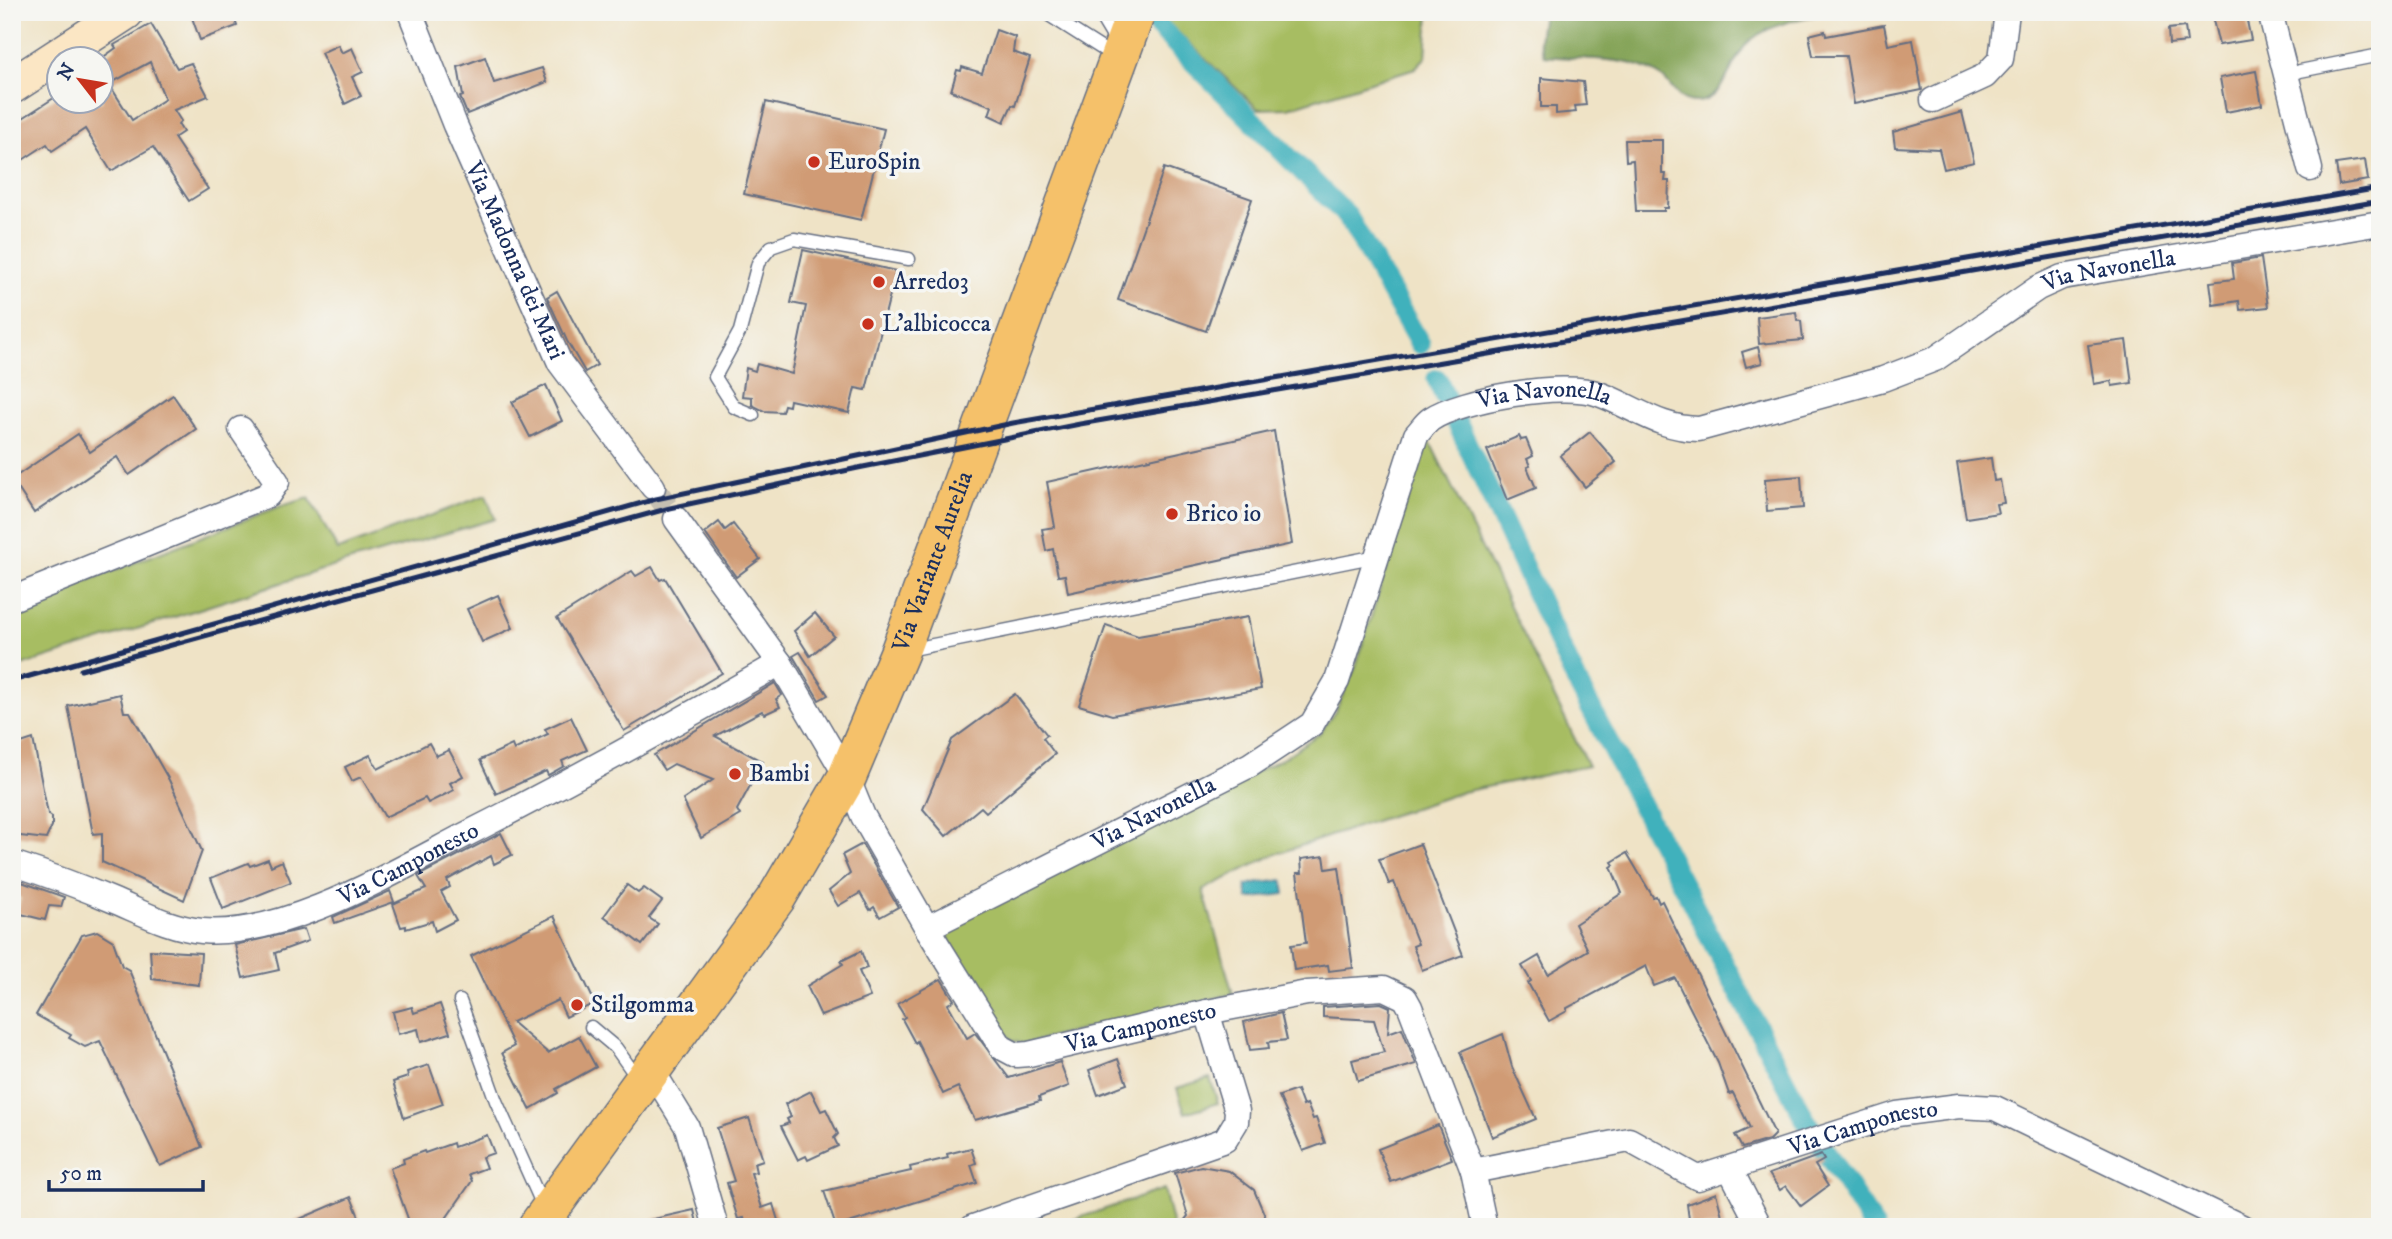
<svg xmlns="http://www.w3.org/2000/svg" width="2392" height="1239" viewBox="0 0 2392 1239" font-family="'IM FELL DW Pica',serif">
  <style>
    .green { fill: #a7bd62; stroke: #617660; stroke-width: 2 }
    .forest { fill: #85a458; stroke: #506a5b; stroke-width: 2 }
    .water { fill: #41b1bc; stroke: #2e708d; stroke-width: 2 }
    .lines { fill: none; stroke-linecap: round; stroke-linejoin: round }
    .canal { stroke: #41b1bc; stroke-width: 21 }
    .building { fill: #d09b74; fill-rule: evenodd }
    .street-tunnel { stroke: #c5bfb1; stroke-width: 24; stroke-dasharray: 24 12; stroke-linecap: butt }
    .lane-casing { stroke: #656e82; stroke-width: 15 }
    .street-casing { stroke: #656e82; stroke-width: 27 }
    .secondary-casing { stroke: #656e82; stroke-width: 38 }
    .primary-casing { stroke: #656e82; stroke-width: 41 }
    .lane { stroke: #fff; stroke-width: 12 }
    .street { stroke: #fff; stroke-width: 24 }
    .secondary { stroke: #fbe6c4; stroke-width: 35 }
    .primary { stroke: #f5c16b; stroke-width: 38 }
    .rail { stroke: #1b2f5e; stroke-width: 5 }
    .poi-dot { fill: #c8321e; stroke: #f6f6f2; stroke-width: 2.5 }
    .labels { text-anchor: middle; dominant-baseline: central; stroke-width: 7; stroke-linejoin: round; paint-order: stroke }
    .poi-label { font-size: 24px; fill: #1b2f5e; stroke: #f6f6f2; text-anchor: start }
    .street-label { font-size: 24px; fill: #1b2f5e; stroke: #f6f6f2 }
  </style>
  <rect width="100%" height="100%" fill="#f6f6f2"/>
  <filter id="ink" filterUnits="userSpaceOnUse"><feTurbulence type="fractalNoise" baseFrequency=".0143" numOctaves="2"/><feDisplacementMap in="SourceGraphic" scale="14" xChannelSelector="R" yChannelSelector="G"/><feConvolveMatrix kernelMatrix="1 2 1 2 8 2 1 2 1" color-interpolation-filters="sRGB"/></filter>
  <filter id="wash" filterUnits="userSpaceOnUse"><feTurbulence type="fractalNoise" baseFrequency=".00686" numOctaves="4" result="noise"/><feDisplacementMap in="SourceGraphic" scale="28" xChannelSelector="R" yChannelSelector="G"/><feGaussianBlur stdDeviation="1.57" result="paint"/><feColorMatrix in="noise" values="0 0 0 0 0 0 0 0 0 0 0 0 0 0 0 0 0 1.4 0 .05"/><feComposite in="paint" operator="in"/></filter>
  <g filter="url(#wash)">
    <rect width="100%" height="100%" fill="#efe3c6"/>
    <!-- green -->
    <g class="green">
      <polygon points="1164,12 1429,12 1426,57 1415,68 1288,108 1258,109 1165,20"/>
      <polygon points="1426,440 1430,442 1588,766 1462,792 1273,855 1203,890 1233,994 1023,1044 1013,1041 1001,1029 948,944 949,930 955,921 1282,759 1320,733 1336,710 1355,669"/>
      <polygon points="486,495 495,519 331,567 12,669 12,610 278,507 309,498 338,550"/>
      <polygon points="1210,1078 1218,1103 1185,1113 1177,1088"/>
      <polygon points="1164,1189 1173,1227 1052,1227"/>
    </g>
    <!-- forest -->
    <path class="forest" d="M1543,12H1833C1807,17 1772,23 1751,40C1731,56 1726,100 1697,102C1676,103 1673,84 1659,75C1629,55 1579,60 1544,56L1539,41Z"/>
    <!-- water -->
    <polygon class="water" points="1283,880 1285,894 1248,899 1246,885"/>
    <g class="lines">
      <!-- canal -->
      <g class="canal">
        <polyline points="1144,12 1348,217 1420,344"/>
        <polyline points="1437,379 1576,680 1806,1121 1874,1227"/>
      </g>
    </g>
    <g id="blocks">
      <!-- building -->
      <g class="building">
        <polygon points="190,12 232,12 237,26 200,40"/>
        <polygon points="2211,12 2256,12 2256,19 2247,21 2251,40 2219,45"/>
        <path d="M151,24L177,68L191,63L208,96L174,110L181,121L178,124L183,132L174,138L208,189L189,201L153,147L111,171L85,129L52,151L47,144L12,167V125L60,94V102H102V58L116,48L114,45ZM150,62L165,99L132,120L109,84Z"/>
        <polygon points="1884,25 1888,45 1913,40 1922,90 1854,104 1846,56 1813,56 1809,35 1825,31 1826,36"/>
        <polygon points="2185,27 2187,42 2169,44 2168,29"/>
        <polygon points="996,30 1015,37 1013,52 1030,58 1015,106 1012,105 1004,122 989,115 992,106 951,91 957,70 961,71 962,67 982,73"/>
        <polygon points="338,45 342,53 352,48 363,72 352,77 361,96 345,104 321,53"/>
        <polygon points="485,57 494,83 542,68 547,82 467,114 460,97 463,96 458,67"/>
        <polygon points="2256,71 2262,105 2226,112 2220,78"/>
        <polygon points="1541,78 1583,82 1586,105 1575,106 1576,112 1556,114 1556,107 1541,107"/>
        <polygon points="766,102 884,129 861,220 744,194"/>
        <polygon points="1962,112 1974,162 1944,169 1939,149 1895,147 1893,132"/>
        <polygon points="1625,140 1662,140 1662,174 1666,174 1665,181 1669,181 1668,208 1664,208 1664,211 1636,211 1633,160 1626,161"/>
        <polygon points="2365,160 2368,180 2339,185 2336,164"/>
        <polygon points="1164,168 1252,199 1206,331 1118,300"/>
        <polygon points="803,250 896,271 866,390 855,388 849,413 790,400 789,406 784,405 782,412 764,411 752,405 752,397 742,396 746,368 755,371 757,364 792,374 806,306 791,303"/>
        <polygon points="2261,258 2268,307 2240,310 2239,301 2213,305 2210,282 2234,279 2232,263"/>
        <polygon points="557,291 597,365 585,372 567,341 547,297"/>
        <polygon points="1796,312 1797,320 1801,321 1803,340 1759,344 1757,317"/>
        <polygon points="2126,340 2132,383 2112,386 2111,381 2094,384 2088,345"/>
        <polygon points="1758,347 1762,363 1746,367 1742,352"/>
        <polygon points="546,385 562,421 530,437 512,402"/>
        <polygon points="173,395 196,429 129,475 117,457 34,513 12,479 78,434 90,452"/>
        <polygon points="1274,431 1292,544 1068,593 1065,575 1058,576 1053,549 1046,551 1042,529 1055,527 1047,482"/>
        <polygon points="1590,432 1616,462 1585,487 1560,456"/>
        <polygon points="1519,436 1521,440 1526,439 1533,456 1527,459 1530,466 1527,467 1536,488 1507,500 1487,450"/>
        <polygon points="1991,458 1994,481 2000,480 2004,503 1996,504 1998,513 1966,518 1957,463"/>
        <polygon points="1801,476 1803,508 1767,511 1765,479"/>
        <polygon points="719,522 725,530 733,524 760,559 736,577 705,533"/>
        <polygon points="652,567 660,580 665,578 722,673 624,731 557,618 632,571 636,576"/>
        <polygon points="498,595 513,628 482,642 467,609"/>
        <polygon points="815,613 834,636 810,656 794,631"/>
        <polygon points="1248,617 1261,689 1112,715 1079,705 1106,625 1138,636"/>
        <polygon points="800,652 828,695 819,700 793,656"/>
        <polygon points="775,683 782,695 776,699 780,707 765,714 762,711 715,736 763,762 737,810 740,815 701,838 683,800 713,780 674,764 664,770 654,755"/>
        <polygon points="120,694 124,712 130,712 169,780 202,851 184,900 102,862 102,833 93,834 68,706"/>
        <polygon points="1015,694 1047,735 1043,738 1055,754 986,812 981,807 946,836 923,809 952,740"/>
        <polygon points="571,717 587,750 562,761 564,766 548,775 546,771 496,794 480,760 512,745 514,750 548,734 545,729"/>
        <polygon points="33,739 48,814 52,817 52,826 46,839 12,835 12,746"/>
        <polygon points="429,743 436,756 449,750 463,776 450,783 454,790 428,803 425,798 385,817 361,777 352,781 345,767 370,755 378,769"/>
        <polygon points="501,833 512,855 494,864 491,856 447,880 450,887 441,892 456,920 435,931 432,921 406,929 406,926 401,927 393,904 426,889 418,876"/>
        <polygon points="862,844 898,907 880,917 874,907 870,910 860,893 838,906 829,891 850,874 842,855"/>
        <polygon points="1420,844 1463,955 1422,970 1413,946 1418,944 1394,882 1389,884 1379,859"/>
        <polygon points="1627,853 1653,897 1656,896 1659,903 1662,901 1775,1134 1769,1140 1742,1148 1735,1135 1750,1128 1733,1093 1729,1094 1718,1063 1675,978 1654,986 1646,966 1567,1008 1567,1011 1549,1021 1528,983 1531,981 1522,966 1539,956 1548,974 1588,950 1575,924 1622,893 1611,867 1614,865 1612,862"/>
        <polygon points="1324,856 1326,869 1339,867 1353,968 1329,971 1328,965 1294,970 1291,945 1306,943 1297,873 1302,873 1301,859"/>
        <polygon points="268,859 271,866 282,861 291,882 223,909 211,878 248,863 250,866"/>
        <polygon points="16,880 64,897 61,907 49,906 45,920 17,913 21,898 12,896"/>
        <polygon points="627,885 638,893 644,888 662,901 649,918 658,924 642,945 604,916"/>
        <polygon points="390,891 394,902 335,923 333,917"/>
        <polygon points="554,916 595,1003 566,1017 558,1000 512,1022 548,1053 579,1036 596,1067 556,1089 558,1093 530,1109 502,1053 514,1046 471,956"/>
        <polygon points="304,929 308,941 275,953 279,970 243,978 235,945"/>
        <polygon points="97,931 113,941 122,966 129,970 202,1147 160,1166 100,1041 85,1047 69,1038 71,1035 36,1015 82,935"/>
        <polygon points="150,950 201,953 199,985 152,979"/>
        <polygon points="861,951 867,968 859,971 870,997 821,1016 807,986 843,964 841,961"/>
        <polygon points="941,979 954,1000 948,1004 967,1038 975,1033 1009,1078 1060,1062 1069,1086 1039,1097 1040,1101 975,1120 958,1087 943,1094 917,1041 915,1043 902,1019 905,1017 897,1004"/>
        <polygon points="1381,1003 1390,1007 1388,1033 1402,1028 1416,1064 1358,1081 1352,1060 1384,1052 1374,1020 1323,1017 1323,1007"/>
        <polygon points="440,1004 450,1033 421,1042 418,1029 398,1034 393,1012 412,1007 414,1013"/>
        <polygon points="1281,1013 1287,1040 1268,1042 1269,1048 1250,1050 1244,1022"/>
        <polygon points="1503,1034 1512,1067 1536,1119 1492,1137 1460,1052"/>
        <polygon points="1118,1059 1127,1084 1098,1095 1089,1070"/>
        <polygon points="429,1065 443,1104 404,1118 393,1082 408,1077 407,1072"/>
        <polygon points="1297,1090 1303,1106 1307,1104 1313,1119 1316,1118 1325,1143 1303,1151 1279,1096"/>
        <polygon points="811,1091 821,1111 826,1109 838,1134 834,1138 838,1146 808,1160 806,1156 798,1160 781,1126 789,1123 787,1119 791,1117 785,1104"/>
        <polygon points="749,1118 763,1160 754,1163 756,1172 751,1173 762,1208 773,1204 780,1227 746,1227 744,1218 738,1219 727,1183 734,1181 717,1128"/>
        <polygon points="1438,1125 1452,1159 1391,1182 1378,1149"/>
        <polygon points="487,1135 494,1153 482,1157 486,1168 469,1174 472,1181 440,1227 411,1227 390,1168 404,1163 403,1159 424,1151 425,1153 453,1143 454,1147"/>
        <polygon points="971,1148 976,1163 971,1165 977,1183 836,1227 824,1191 911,1171 910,1167 948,1158 947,1154"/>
        <polygon points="1821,1155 1824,1160 1815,1165 1828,1186 1801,1206 1786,1186 1780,1190 1769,1174"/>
        <polygon points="1201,1166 1229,1171 1254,1190 1265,1216 1264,1227 1179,1227 1188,1216 1175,1173"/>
        <polygon points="1716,1193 1725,1227 1690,1227 1687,1204"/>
        <polygon points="351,1197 363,1227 281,1227"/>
        <polygon points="694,1210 698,1227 649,1227 649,1220"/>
      </g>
    </g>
  </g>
  <g filter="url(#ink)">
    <use href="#blocks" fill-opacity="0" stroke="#656e82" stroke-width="2"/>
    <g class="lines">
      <!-- street-tunnel -->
      <polyline class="street-tunnel" points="653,487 676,519"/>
      <!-- lane casing -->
      <g class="lane-casing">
        <g id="lane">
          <polyline points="1044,12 1115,57"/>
          <polyline points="1098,12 1116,42"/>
          <polyline points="2287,77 2300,71 2380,55"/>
          <polyline points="753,415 734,407 715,377 740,331 758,263 771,247 794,239 909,259"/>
          <polyline points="908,650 1377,556"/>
          <polyline points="460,1001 496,1101 544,1208"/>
          <polyline points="591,1027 616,1048 638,1079"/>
        </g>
      </g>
      <!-- street casing -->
      <g class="street-casing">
        <g id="street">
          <path id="s1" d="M410,12L455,125L560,363L653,487"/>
          <polyline points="2270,12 2310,169"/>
          <polyline points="1933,100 1985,76 2001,59 2007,12"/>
          <path id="s2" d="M676,519L780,663L847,777L863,816L927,928L1001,1047L1016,1055L1029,1054L1207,1012L1307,993L1384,988L1405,998L1410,1007L1473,1171L1629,1140L1698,1178L1897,1114L1959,1106L1995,1108L2242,1227"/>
          <polyline points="12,599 268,495 277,482 241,429"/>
          <path id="s3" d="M12,863C46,874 79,886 112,900C141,912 170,928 202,931C283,938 392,873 463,836C571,781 675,724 780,663"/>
          <path id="s4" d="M927,928L1250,765L1312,724L1337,681L1416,435C1421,430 1425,423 1431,419C1461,399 1564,381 1599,394C1634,407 1660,429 1699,429L1883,379L1935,359L2038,288L2062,277L2380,223"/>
          <polyline points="652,1070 687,1127 716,1227"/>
          <polyline points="1730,1169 1760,1227"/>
          <polyline points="1473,1171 1485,1227"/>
          <polyline points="973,1227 1225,1140 1236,1122 1237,1111 1207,1012"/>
        </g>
      </g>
      <!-- secondary casing -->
      <g class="secondary-casing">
        <polyline id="secondary" points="12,86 126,12"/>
      </g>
      <!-- primary casing -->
      <g class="primary-casing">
        <g id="primary">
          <path id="s5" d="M537,1227L777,897L847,777L900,651L1136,12"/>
        </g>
      </g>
      <!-- lane -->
      <use href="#lane" class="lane"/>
      <!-- street -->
      <use href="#street" class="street"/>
      <!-- secondary -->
      <use href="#secondary" class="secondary"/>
      <!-- primary -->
      <use href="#primary" class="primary"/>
      <!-- rail -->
      <g class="rail">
        <polyline points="81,670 670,508 858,468 1080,424 2380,201"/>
        <polyline points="12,681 656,499 1013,423 2380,188"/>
      </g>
    </g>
  </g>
  <!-- markers -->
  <g class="poi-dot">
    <circle cx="814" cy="162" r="7"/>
    <circle cx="879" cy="282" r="7"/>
    <circle cx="868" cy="324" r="7"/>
    <circle cx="1172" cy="514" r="7"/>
    <circle cx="735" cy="774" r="7"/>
    <circle cx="577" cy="1005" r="7"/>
  </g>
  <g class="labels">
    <!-- poi labels -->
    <g class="poi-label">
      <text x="828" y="162">EuroSpin</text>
      <text x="893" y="282">Arredo3</text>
      <text x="882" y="324">L'albicocca</text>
      <text x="1186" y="514">Brico io</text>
      <text x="749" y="774">Bambi</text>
      <text x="591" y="1005">Stilgomma</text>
    </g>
    <!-- street labels -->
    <g class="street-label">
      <text stroke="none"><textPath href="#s1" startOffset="270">Via Madonna dei Mari</textPath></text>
      <text stroke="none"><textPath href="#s4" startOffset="1491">Via Navonella</textPath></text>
      <text stroke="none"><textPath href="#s4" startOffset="884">Via Navonella</textPath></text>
      <text stroke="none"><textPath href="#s5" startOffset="779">Via Variante Aurelia</textPath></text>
      <text stroke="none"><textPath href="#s4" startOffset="254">Via Navonella</textPath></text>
      <text stroke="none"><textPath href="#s3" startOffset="422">Via Camponesto</textPath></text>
      <text stroke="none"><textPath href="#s2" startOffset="766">Via Camponesto</textPath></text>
      <text stroke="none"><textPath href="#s2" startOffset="1633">Via Camponesto</textPath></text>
    </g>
  </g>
  <!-- margin -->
  <rect width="2392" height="1239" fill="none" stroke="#f6f6f2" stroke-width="42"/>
  <!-- north arrow -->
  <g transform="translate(80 80) rotate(301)"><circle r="33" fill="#f6f6f2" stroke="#9ea6b7" stroke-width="2"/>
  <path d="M0-5L12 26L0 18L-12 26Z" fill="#c8321e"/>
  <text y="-10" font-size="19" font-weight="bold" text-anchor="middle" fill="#1b2f5e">N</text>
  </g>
  <!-- scale -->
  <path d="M49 1180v10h154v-10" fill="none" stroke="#1b2f5e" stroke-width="3.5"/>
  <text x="60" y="1180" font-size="21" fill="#1b2f5e" stroke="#f6f6f2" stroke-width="5" paint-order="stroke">50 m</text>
</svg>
